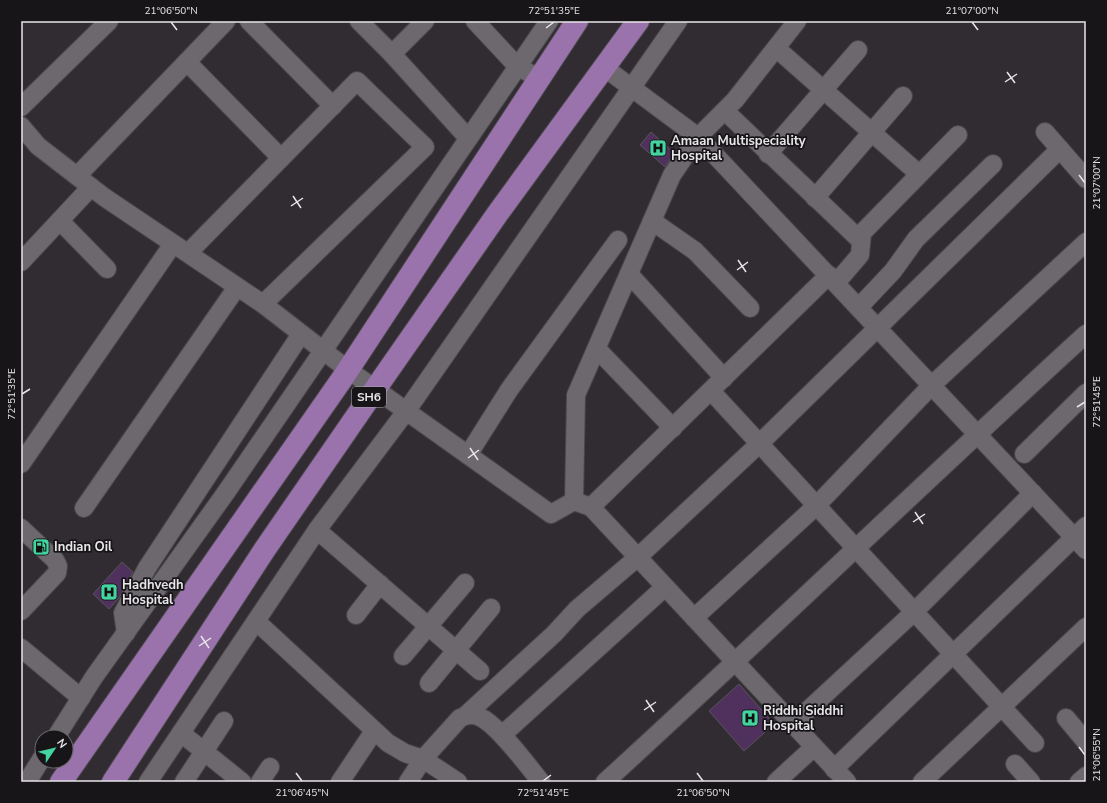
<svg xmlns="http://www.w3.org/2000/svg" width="1107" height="803" viewBox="0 0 1107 803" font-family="'Nunito Sans',sans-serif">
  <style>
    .building { fill: #50315d; stroke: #58545a }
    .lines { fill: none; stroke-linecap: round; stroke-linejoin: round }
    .minor-casing { stroke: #4a474b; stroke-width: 20 }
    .highway-casing { stroke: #4a474b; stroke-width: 24 }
    .minor { stroke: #6c686e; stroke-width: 18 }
    .highway { stroke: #9a72ac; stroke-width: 22 }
    .ticks { fill: none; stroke: #e7e5e8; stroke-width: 1.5 }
    .labels { text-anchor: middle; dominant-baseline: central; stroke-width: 3.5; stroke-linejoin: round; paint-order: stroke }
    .shield { fill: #171518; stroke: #a9a7aa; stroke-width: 1 }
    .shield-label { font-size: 12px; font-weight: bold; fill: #e7e5e8 }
    .poi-label { font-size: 13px; font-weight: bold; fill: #e7e5e8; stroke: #171518; text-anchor: start }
    .neatline { fill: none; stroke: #e7e5e8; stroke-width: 1.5 }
    .ticks-label { font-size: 10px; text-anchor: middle; fill: #e7e5e8 }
  </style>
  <rect width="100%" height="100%" fill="#302c32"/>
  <!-- building -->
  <g class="building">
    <polygon points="651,132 674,153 665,167 640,145"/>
    <polygon points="122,562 133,572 119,598 109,609 93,594"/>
    <polygon points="739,684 774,724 744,751 709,711"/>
  </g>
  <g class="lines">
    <!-- minor casing -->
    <g class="minor-casing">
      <g id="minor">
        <polyline points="249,21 333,106"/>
        <polyline points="359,21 392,54 425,21"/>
        <polyline points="475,21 517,66 540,79"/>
        <polyline points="776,48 919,174"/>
        <polyline points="392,54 468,138"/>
        <polyline points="187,62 281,158"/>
        <polyline points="605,68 698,137 1086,550"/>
        <polyline points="21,107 109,21"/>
        <polyline points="725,111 860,240"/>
        <polyline points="21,126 38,146 104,197 263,304 347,369 551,514 574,501 591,507 847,782"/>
        <polyline points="1045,132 1086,179"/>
        <polyline points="768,154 858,50"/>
        <polyline points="77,176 226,21"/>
        <polyline points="815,198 903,96"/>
        <polyline points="60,221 107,269"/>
        <polyline points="652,221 695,251 750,308"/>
        <polyline points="188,253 357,81 425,147 263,304"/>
        <polyline points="21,262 91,187"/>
        <polyline points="629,274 724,378"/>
        <polyline points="836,283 860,255 862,233 958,135"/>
        <polyline points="859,307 893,271 916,239 993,164"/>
        <polyline points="597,349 673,428"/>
        <polyline points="711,391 1035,743"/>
        <polyline points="1024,454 1086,393"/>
        <polyline points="468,455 509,390 618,240"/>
        <polyline points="21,464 173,244"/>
        <polyline points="574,501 576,395 672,175 698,137 735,100 797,21"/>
        <polyline points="591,507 829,275"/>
        <polyline points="84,508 237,287"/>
        <polyline points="21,528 55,560 58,566 57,573 21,611"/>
        <polyline points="317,530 480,671"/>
        <polyline points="356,615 380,584"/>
        <polyline points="694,618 816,506 932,385 1086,242"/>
        <polyline points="256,621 388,743 405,753 423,759 458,782"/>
        <polyline points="126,633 123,613 147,568 301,334"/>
        <polyline points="21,648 81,698"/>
        <polyline points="403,656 465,583"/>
        <polyline points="429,683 491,608"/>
        <polyline points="466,715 554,634 577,609 638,557 759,444 1060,149"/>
        <polyline points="1066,718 1086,742"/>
        <polyline points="793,724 914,612 1033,493"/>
        <polyline points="181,733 242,782"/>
        <polyline points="502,735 665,587"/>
        <polyline points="56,737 94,677 227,491 549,21"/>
        <polyline points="1015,764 1031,782"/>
        <polyline points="834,769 1086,526"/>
        <polyline points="27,782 42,758"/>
        <polyline points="148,782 317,530 407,410 678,21"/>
        <polyline points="184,782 224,721"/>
        <polyline points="260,782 270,767"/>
        <polyline points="340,782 374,731"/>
        <path d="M408,782L423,759L460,718C466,715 474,714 480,717C498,725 528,766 541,782"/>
        <path d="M605,782C767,634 924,482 1086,334"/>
        <polyline points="776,782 814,747"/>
        <polyline points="922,782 1086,627"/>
        <polyline points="1079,782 1086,776"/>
      </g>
    </g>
    <!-- highway casing -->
    <g class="highway-casing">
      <g id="highway">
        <polyline points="61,782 344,376 577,21"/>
        <polyline points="113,782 265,549 376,388 498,213 638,21"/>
      </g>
    </g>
    <!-- minor -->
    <use href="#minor" class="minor"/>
    <!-- highway -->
    <use href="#highway" class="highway"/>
  </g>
  <!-- ticks -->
  <path class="ticks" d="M171,22L177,30M972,22L978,30M546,28L554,22M1007,72L1015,83M1005,82L1017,74M1079,175L1085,183M293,196L301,208M291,206L303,198M738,260L746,272M737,270L748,262M22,394L30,389M1077,407L1085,402M470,448L478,460M468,458L479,450M915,512L923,524M913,522L925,514M201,636L209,648M199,646L211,638M646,700L654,712M644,710L656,702M1079,747L1085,755M296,773L302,781M697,773L703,781M543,781L551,775"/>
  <!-- icons -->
  <defs>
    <g id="hospital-square" transform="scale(0.9)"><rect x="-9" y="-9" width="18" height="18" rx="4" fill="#43d4a0" stroke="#171518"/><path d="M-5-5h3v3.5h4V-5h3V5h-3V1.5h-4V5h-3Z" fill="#111"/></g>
    <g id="fuel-square" transform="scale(0.9)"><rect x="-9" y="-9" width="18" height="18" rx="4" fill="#43d4a0" stroke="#171518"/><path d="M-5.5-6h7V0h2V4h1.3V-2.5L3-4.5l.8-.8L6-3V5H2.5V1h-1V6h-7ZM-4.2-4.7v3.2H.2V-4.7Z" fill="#111"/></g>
  </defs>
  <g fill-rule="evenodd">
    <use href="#hospital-square" x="658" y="148"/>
    <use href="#fuel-square" x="41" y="547"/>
    <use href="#hospital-square" x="109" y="592"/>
    <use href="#hospital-square" x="750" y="718"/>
  </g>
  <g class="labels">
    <!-- shield labels -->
    <rect class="shield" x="352" y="387" width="34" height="20" rx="3"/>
    <g class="shield-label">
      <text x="369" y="397">SH6</text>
    </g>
    <!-- poi labels -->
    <g class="poi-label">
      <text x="671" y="141">Amaan Multispeciality<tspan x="671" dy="15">Hospital</tspan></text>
      <text x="54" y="547">Indian Oil</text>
      <text x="122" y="585">Hadhvedh<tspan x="122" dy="15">Hospital</tspan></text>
      <text x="763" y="711">Riddhi Siddhi<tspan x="763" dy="15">Hospital</tspan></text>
    </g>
  </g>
  <!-- border -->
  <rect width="1107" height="803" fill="none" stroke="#171518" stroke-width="44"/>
  <!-- north arrow -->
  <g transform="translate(54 749) rotate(55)"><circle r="19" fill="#171518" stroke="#6a686b"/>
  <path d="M0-3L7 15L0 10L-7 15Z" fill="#43d4a0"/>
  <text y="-6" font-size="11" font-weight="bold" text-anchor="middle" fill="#e7e5e8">N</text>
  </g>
  <rect x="22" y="22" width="1063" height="759" class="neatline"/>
  <g class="ticks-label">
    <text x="171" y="14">21°06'50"N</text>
    <text x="554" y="14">72°51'35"E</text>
    <text x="972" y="14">21°07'00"N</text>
    <text transform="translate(1096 183) rotate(-90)" y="4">21°07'00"N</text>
    <text transform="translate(11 394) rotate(-90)" y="4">72°51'35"E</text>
    <text transform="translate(1096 402) rotate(-90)" y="4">72°51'45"E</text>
    <text transform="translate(1096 755) rotate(-90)" y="4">21°06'55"N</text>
    <text x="302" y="796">21°06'45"N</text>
    <text x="543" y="796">72°51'45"E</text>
    <text x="703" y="796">21°06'50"N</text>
  </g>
</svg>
